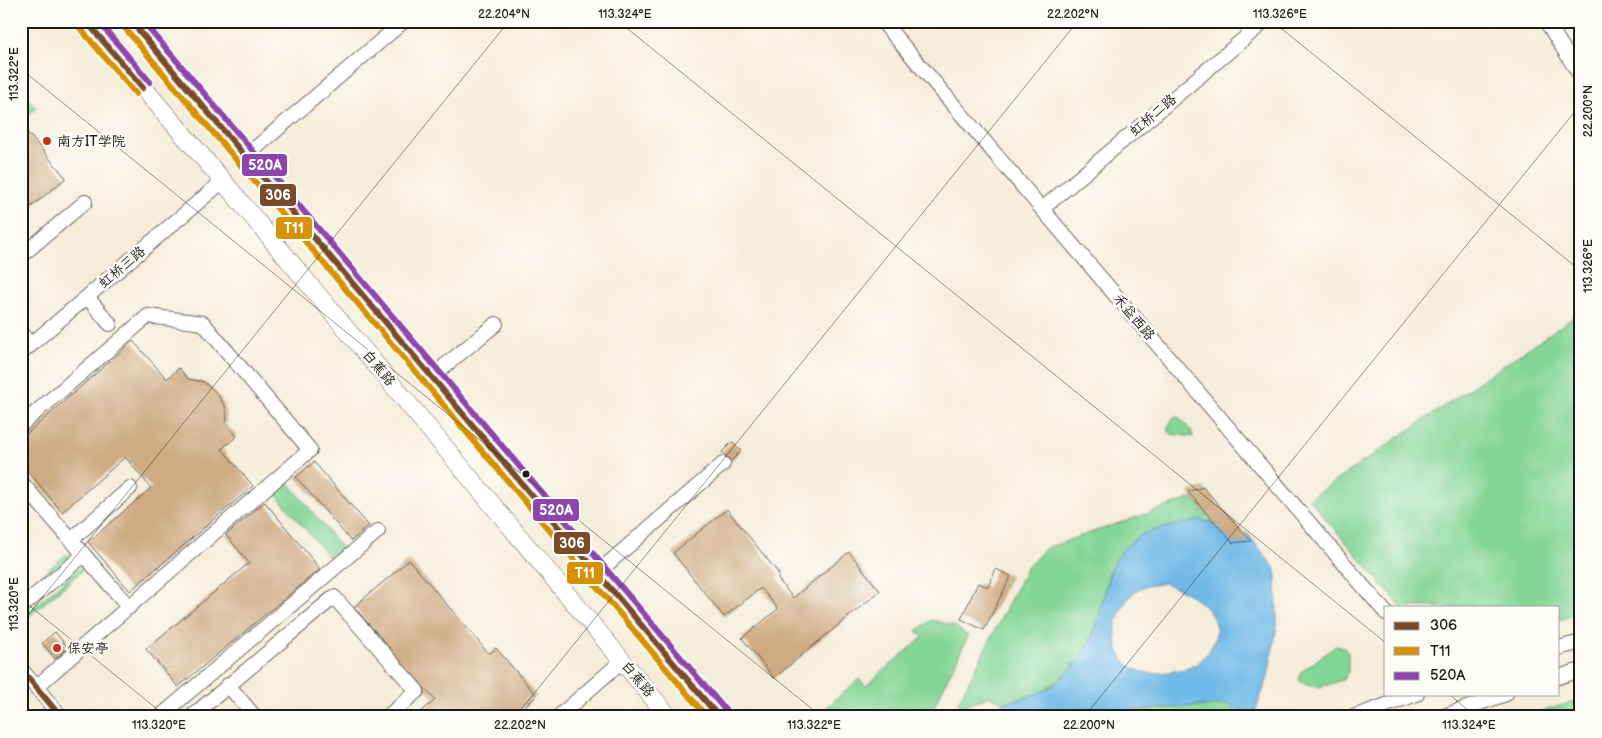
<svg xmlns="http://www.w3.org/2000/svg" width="1602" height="738" viewBox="0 0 1602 738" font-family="'Balsamiq Sans','LXGW WenKai TC',sans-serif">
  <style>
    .green { fill: #84d698; stroke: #50795a }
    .water { fill: #6eb9e7; stroke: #456a82; fill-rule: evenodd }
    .building { fill: #ceab83 }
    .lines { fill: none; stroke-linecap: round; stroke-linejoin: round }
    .minor-casing { stroke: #68655e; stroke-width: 16 }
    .major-casing { stroke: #68655e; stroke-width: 19 }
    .minor { stroke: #fff; stroke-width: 14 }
    .major { stroke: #fff; stroke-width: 18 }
    .bus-1-casing { stroke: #fdfcf7; stroke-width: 10 }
    .bus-2-casing { stroke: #fdfcf7; stroke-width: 10 }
    .bus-3-casing { stroke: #fdfcf7; stroke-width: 10 }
    .bus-1 { stroke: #7a4b2a; stroke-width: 6 }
    .bus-2 { stroke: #d69104; stroke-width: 6 }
    .bus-3 { stroke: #8e44ad; stroke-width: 6 }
    .ticks { fill: none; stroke: #1c1c1c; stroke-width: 1; stroke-opacity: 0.45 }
    .poi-dot { fill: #c8321e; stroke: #fdfcf7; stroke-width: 2 }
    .bus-dot { fill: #1c1c1c; stroke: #fdfcf7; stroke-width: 2 }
    .labels { text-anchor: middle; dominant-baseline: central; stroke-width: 5; stroke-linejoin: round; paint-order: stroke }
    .street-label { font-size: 14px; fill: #1c1c1c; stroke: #fdfcf7 }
    .poi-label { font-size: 14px; fill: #1c1c1c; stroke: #fdfcf7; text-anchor: start }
    .line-badge { stroke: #fdfcf7; stroke-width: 2 }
    .badge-label { font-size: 14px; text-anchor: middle; font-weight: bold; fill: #fff }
    .neatline { fill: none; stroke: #1c1c1c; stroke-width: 2 }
    .ticks-label { font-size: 12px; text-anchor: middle; fill: #1c1c1c }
  </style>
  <rect width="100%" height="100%" fill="#fdfcf7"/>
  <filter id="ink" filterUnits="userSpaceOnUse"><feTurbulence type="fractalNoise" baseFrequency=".02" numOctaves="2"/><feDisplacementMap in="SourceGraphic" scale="10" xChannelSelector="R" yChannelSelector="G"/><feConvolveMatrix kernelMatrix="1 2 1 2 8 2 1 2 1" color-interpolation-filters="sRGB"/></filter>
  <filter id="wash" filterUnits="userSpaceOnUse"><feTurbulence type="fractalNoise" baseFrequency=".0096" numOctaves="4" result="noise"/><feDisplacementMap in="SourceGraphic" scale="20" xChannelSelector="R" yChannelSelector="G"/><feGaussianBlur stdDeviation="1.12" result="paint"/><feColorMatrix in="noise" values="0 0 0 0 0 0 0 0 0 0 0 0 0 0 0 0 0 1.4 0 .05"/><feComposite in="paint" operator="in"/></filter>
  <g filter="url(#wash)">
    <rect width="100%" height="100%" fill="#f4edd9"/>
    <!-- green -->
    <g class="green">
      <polygon points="21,91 36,108 22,120 21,119"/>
      <polygon points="1581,312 1581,613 1558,620 1558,607 1401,607 1309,499"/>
      <polygon points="1174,417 1178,417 1191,430 1193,437 1171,434 1167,428"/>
      <polygon points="288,482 343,550 331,560 275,493"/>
      <polygon points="1193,498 1217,525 1110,569 1098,622 1085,652 1059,680 1037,695 1004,702 990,696 961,707 958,703 1026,569 1046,548"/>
      <polygon points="67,554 71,559 21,601 21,592"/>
      <polygon points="81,567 83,570 27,618 24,615"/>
      <polygon points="931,620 955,626 968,636 929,717 816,717 859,679 866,686 923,637 917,631"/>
      <path d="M1336,646L1344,648L1348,653V671L1344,679C1329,685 1312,692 1299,680L1301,672Z"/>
      <polygon points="1581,700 1581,717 1521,717"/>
      <polygon points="1231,704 1236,710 1227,717 1087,717 1083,713"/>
    </g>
    <!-- water -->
    <path class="water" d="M1201,520L1248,534L1276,570L1277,625L1268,677L1255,712L1236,710L1231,704L1083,713L1065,717H963L965,712C996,703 1034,702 1059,681C1077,665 1092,643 1098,620C1107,590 1107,556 1138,537C1153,528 1183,524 1201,520ZM1164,583C1200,595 1238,625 1201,660C1194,668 1184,669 1174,671C1161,674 1141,675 1130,666C1105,646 1116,605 1138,589C1145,585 1156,585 1164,583Z"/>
    <g id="blocks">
      <!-- building -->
      <g class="building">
        <polygon points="21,125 66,178 21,215"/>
        <polygon points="133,341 167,379 179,368 188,379 204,382 216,392 225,406 227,414 226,424 237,436 222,449 253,486 130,591 88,542 151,488 125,457 62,512 21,463 21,439"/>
        <polygon points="732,442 741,451 731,461 722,452"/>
        <polygon points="314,462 369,526 351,541 296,477"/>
        <polygon points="1203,487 1251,541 1233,543 1188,492"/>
        <polygon points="265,502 320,569 178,687 146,649 249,563 226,535"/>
        <polygon points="727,509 779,574 778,579 793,598 849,552 880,591 774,678 742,638 778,609 761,588 724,617 673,553"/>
        <polygon points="409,560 489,654 496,648 537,696 512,717 415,717 435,700 354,607"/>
        <polygon points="996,569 1011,576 984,630 961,619 978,583 988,587"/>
        <polygon points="55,632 68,648 55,659 42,643"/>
      </g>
    </g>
  </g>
  <g filter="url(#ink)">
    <use href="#blocks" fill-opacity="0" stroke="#68655e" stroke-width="1"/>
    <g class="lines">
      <!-- minor casing -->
      <g class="minor-casing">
        <g id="minor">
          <polyline points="882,21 1386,613"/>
          <polyline points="1546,21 1581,77"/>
          <polyline points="245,157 404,21"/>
          <polyline points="1042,209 1265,21"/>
          <polyline points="21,256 85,202"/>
          <polyline points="87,297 110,324"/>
          <polyline points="21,333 31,345"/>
          <polyline points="21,353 223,181"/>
          <polyline points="431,377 496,324"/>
          <polyline points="21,425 148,316 203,323 310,450 36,687"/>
          <polyline points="21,482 129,607"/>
          <polyline points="71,540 130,488"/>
          <polyline points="597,573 723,464"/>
          <polyline points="21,607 84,555"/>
          <polyline points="1558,648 1581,642"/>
          <polyline points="21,669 61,717"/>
          <polyline points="1558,677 1581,670"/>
          <polyline points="228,685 255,717"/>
          <polyline points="162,715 378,531"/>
          <polyline points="191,717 334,597 417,691 387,717"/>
          <polyline points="558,717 622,661"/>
          <polyline points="1353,717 1417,694"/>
          <polyline points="1441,717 1506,694"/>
        </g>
      </g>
      <!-- major casing -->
      <g class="major-casing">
        <g id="major">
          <polyline points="86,21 223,181 669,717"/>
          <polyline points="131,21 719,717"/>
        </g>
      </g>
      <!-- minor -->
      <use href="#minor" class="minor"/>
      <!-- major -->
      <use href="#major" class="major"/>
      <!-- bus-1 casing -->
      <g class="bus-1-casing">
        <g id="bus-1">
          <polyline points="86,21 143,88"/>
          <polyline points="131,21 719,717"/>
          <polyline points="21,669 61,717"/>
        </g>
      </g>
      <!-- bus-2 casing -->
      <g class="bus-2-casing">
        <g id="bus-2">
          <polyline points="79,27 136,94"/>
          <polyline points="124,27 707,717"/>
        </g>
      </g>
      <!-- bus-3 casing -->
      <g class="bus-3-casing">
        <g id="bus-3">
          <polyline points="98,21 150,82"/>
          <polyline points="143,21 726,711"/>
        </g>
      </g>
      <!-- bus-1 -->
      <use href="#bus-1" class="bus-1"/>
      <!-- bus-2 -->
      <use href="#bus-2" class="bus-2"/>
      <!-- bus-3 -->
      <use href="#bus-3" class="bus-3"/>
    </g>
  </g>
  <!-- ticks -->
  <path class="ticks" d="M618,21L1386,643M1272,21L1581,271M21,69L822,717M21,599L167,717M21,624L509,21M1449,694L1476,717M515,717L1078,21M1084,717L1581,104"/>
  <!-- markers -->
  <g class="poi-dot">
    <circle cx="47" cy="141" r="5"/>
    <circle cx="57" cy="648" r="5"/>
  </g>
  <circle class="bus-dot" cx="526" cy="474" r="4.5"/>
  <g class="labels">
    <!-- street labels -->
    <g class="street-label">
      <text transform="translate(1153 115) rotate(-40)">虹桥二路</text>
      <text transform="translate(122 267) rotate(-40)">虹桥三路</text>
      <text transform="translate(1134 317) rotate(50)">禾益西路</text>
      <text transform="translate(379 368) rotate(50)">白蕉路</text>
      <text transform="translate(638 679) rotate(50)">白蕉路</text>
    </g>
    <!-- poi labels -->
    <g class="poi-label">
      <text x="57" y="141">南方IT学院</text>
      <text x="67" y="648">保安亭</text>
    </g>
  </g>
  <g class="line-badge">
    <rect x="241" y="153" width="47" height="24" rx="5" fill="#8e44ad"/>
    <rect x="259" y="183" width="38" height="24" rx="5" fill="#7a4b2a"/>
    <rect x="275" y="216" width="38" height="24" rx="5" fill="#d69104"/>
    <rect x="532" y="498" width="48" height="24" rx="5" fill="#8e44ad"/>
    <rect x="553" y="531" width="38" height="24" rx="5" fill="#7a4b2a"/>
    <rect x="566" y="561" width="38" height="24" rx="5" fill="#d69104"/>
  </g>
  <g class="badge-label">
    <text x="265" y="170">520A</text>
    <text x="278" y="200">306</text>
    <text x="294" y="233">T11</text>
    <text x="556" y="515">520A</text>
    <text x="572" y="548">306</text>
    <text x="585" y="578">T11</text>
  </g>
  <!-- margin -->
  <rect width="1602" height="738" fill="none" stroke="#fdfcf7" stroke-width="55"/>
  <!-- legend -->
  <rect x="1384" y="606" width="175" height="90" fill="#fdfcf7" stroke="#a3a29f"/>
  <rect x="1394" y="622" width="25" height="8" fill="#7a4b2a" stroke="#a3a29f"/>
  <text x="1430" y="630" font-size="15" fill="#1c1c1c">306</text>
  <rect x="1394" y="647" width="25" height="8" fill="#d69104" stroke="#a3a29f"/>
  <text x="1430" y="656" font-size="15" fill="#1c1c1c">T11</text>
  <rect x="1394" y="672" width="25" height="8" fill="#8e44ad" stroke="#a3a29f"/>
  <text x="1430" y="680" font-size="15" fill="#1c1c1c">520A</text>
  <rect x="28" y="28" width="1546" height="682" class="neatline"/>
  <g class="ticks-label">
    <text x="504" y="18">22.204°N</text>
    <text x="625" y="18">113.324°E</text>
    <text x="1073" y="18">22.202°N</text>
    <text x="1280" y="18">113.326°E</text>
    <text transform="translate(14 74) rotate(-90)" y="4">113.322°E</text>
    <text transform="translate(1588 111) rotate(-90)" y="4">22.200°N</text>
    <text transform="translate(1588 266) rotate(-90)" y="4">113.326°E</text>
    <text transform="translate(14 604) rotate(-90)" y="4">113.320°E</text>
    <text x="159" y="729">113.320°E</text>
    <text x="520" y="729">22.202°N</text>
    <text x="814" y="729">113.322°E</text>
    <text x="1089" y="729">22.200°N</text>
    <text x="1469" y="729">113.324°E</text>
  </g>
</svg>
